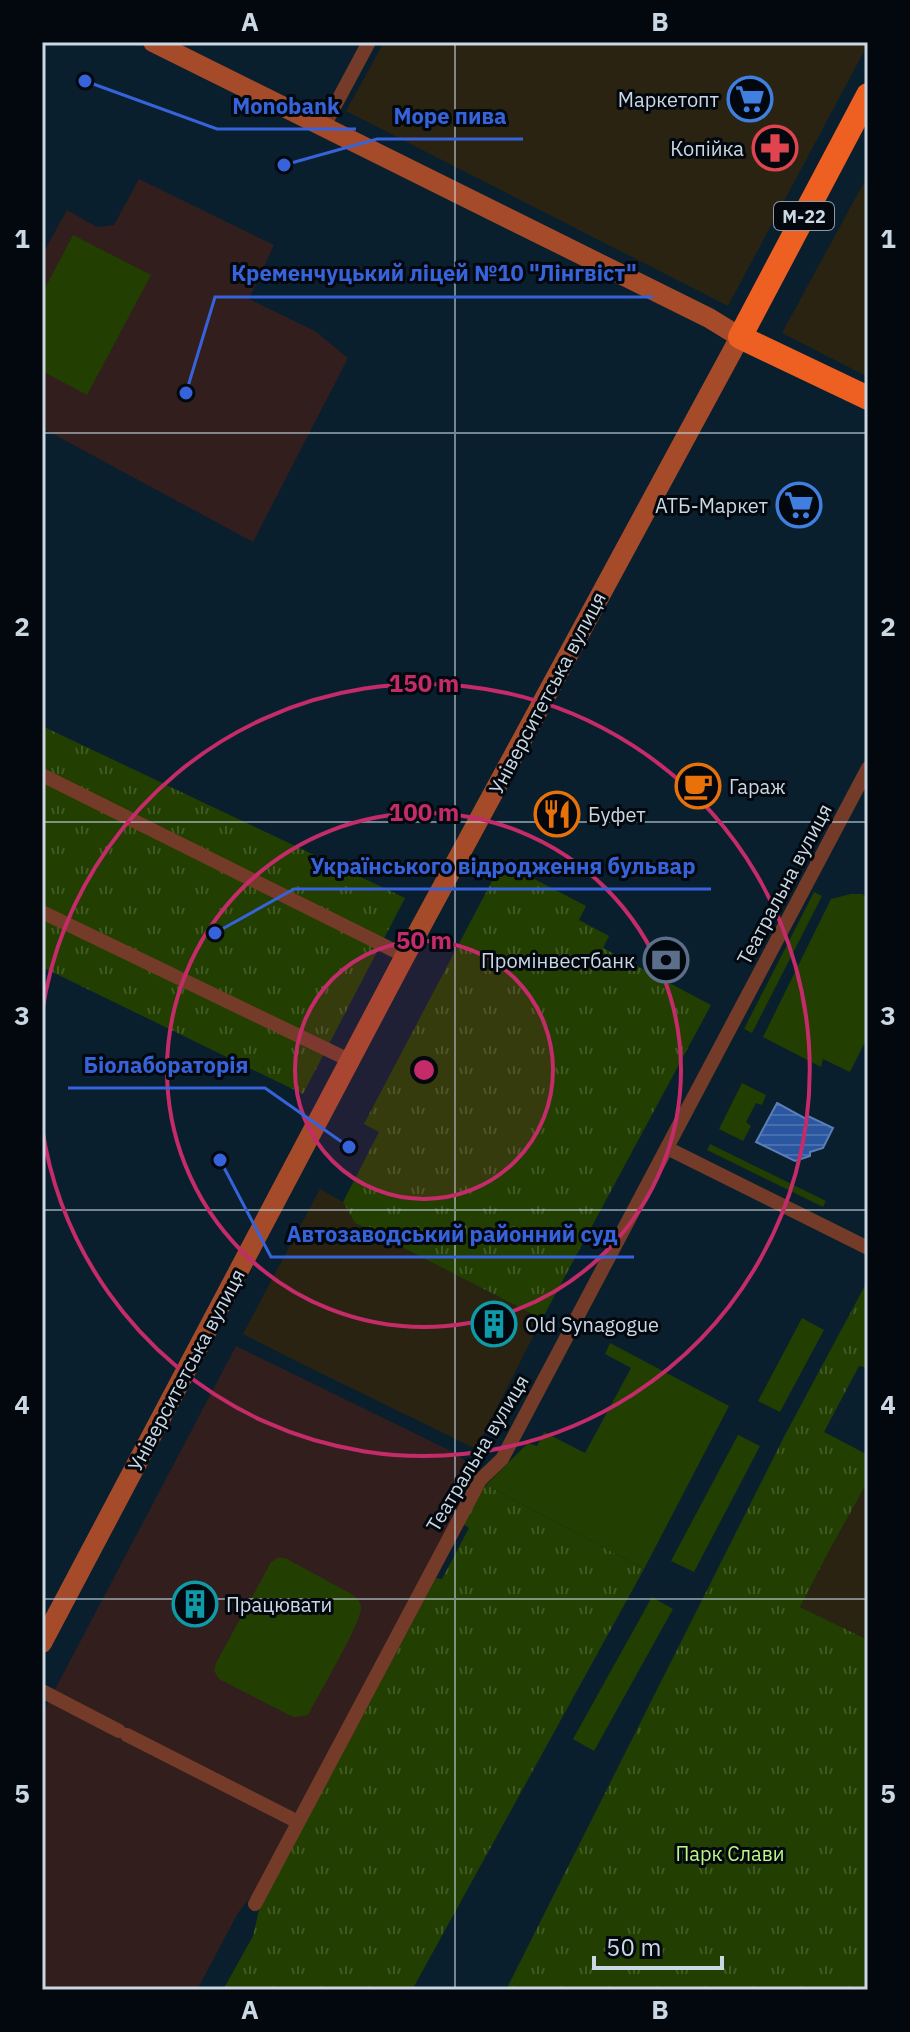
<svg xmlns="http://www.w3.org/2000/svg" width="910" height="2032" viewBox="0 0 910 2032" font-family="'IBM Plex Sans',sans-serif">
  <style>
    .commercial { fill: #2a2312 }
    .education { fill: #311e1d }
    .grass { fill: #223e00 }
    .park { fill: url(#park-tufts) }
    .water { fill: url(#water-rules); stroke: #5b7eb5; stroke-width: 2 }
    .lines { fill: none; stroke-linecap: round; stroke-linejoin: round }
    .street { stroke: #743c28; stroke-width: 14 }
    .secondary { stroke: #a54b29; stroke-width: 20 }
    .highway { stroke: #ee5f22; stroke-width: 24 }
    .grid { fill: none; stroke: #cbd8e3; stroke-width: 2; stroke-opacity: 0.55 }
    .ring { fill: none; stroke: #c32b69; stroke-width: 4 }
    .labels { text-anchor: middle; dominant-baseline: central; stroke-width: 6; stroke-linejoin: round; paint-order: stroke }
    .shield { fill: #02080e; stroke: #8f9aa3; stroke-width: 2 }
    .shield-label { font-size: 18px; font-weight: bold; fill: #cbd8e3 }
    .poi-label { font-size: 20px; fill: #cbd8e3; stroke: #02080e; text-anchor: end }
    .street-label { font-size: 20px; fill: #cbd8e3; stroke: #02080e }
    .park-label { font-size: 20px; fill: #bbf884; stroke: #02080e }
    .centre { fill: #c32b69; stroke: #02080e; stroke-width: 4 }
    .ring-label { font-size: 24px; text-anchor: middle; font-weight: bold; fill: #c32b69; stroke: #02080e; stroke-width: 6; stroke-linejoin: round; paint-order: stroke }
    .leader { fill: none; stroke: #3763da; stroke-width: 3 }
    .callout-dot { fill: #3763da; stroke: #02080e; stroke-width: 3 }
    .callout-label { font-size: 22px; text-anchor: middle; font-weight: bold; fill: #3763da; stroke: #02080e; stroke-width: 6; stroke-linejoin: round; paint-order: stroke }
    .neatline { fill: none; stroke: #cbd8e3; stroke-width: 3 }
    .grid-label { font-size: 26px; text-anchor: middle; font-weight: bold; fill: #cbd8e3 }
  </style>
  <defs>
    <pattern id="park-tufts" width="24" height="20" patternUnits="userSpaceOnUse" patternTransform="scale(2)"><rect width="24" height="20" fill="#223e00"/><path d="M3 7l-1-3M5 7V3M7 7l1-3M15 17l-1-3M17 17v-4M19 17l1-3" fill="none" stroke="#415925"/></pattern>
    <pattern id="water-rules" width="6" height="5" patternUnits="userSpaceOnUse" patternTransform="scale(2)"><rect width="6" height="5" fill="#2b57a1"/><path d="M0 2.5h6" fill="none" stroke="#486eae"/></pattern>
  </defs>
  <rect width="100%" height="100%" fill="#091f2e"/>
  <!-- commercial -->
  <g class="commercial">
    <polygon points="384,42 868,42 868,44 728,306 346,111"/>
    <polygon points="868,175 868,377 782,333"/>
    <polygon points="320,1189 343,1202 355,1223 542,1319 476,1449 300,1363 243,1334"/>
    <polygon points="868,1481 868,1640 800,1607 830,1549"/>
  </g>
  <!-- education -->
  <g class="education">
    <polygon points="139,179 274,245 249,299 315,331 348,358 253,542 42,428 42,255 67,210 97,227 114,225"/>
    <polygon points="236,1346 457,1454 470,1465 459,1487 466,1492 259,1886 238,1913 197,1990 42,1990 42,1714"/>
  </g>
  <!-- grass -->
  <g class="grass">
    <polygon points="73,235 151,275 87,395 42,371 42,294"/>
    <polygon points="814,892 822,896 752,1033 744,1029"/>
    <polygon points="851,894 862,894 868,898 868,957 865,964 868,967 868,1036 850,1072 823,1059 821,1067 763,1037 831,899"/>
    <polygon points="742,1083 766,1095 762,1105 756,1103 746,1122 751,1126 743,1141 719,1129"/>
    <polygon points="710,1144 826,1201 823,1207 707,1150"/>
    <polygon points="802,1318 824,1330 780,1412 758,1401"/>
    <polygon points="610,1343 729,1406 644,1569 486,1485 528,1443 537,1446 544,1432 585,1453 631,1368 605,1354"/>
    <polygon points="738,1435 760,1446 694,1572 671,1561"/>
    <path d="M279,1557L287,1559L350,1593C356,1597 361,1601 361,1608C362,1621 317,1698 308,1715L296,1717L291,1716L219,1679L214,1671L216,1663L271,1562Z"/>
    <polygon points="652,1597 673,1609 594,1751 573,1739"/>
  </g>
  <!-- park -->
  <g class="park">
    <polygon points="42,726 405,898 303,1094 42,967"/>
    <polygon points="502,862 586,906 579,920 609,936 603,948 711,1005 542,1319 355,1223 343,1202 379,1132 364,1124"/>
    <polygon points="868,1280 868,1368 859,1366 824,1432 868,1455 868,1481 830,1549 800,1607 868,1640 868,1990 506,1990 785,1435"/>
    <polygon points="486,1485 644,1569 412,1990 223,1990 253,1936 259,1910 436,1578 442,1579 469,1528 463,1524 477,1498"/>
  </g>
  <!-- water -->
  <polygon class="water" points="777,1103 806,1119 808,1116 833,1128 823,1148 810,1152 810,1156 795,1161 756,1142"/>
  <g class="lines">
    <!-- street -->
    <g class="street">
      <polyline points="324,126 369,42"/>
      <polyline points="42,775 405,956"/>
      <polyline points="42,912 351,1061"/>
      <polyline points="667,1148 868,1248"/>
      <polyline points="42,1691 119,1731"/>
      <polyline points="127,1735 298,1822"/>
      <polyline points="255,1904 480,1480 502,1459 868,768"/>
    </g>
    <!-- secondary -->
    <polyline class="secondary" points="42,1643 405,956 740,337 709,318 153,42"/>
    <!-- highway -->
    <polyline class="highway" points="868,95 740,337 868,398"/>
  </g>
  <!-- grid -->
  <path class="grid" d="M455,42V1990M42,433H868M42,822H868M42,1210H868M42,1599H868"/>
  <!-- distance rings -->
  <circle cx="424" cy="1070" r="129" fill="#c32b69" fill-opacity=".12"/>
  <g class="ring">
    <circle cx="424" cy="1070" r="129"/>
    <circle cx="424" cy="1070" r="257"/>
    <path d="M42 1013A386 386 0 1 1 42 1127"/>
  </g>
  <!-- icons -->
  <defs>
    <g id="supermarket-ring" transform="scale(2.3)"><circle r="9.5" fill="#02080e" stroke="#3f7fe0" stroke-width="1.5"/><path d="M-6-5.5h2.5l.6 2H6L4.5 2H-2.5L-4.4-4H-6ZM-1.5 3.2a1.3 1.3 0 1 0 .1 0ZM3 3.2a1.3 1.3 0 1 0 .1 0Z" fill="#3f7fe0"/></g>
    <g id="pharmacy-ring" transform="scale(2.3)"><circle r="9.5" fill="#02080e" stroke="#e0444e" stroke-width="1.5"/><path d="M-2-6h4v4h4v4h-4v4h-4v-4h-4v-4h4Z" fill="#e0444e"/></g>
    <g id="cafe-ring" transform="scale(2.3)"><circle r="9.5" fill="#02080e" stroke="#e8710a" stroke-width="1.5"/><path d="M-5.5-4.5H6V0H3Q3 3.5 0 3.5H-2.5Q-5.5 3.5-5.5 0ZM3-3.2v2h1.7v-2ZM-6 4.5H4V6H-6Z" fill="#e8710a"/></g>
    <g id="restaurant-ring" transform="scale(2.3)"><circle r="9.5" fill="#02080e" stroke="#e8710a" stroke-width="1.5"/><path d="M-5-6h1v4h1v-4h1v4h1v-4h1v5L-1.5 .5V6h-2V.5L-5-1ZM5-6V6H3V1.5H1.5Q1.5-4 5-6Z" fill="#e8710a"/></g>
    <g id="bank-ring" transform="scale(2.3)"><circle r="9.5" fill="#02080e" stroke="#5c6f8a" stroke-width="1.5"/><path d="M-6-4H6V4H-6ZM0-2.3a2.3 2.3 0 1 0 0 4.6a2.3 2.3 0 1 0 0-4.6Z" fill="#5c6f8a"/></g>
    <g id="building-ring" transform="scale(2.3)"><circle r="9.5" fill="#02080e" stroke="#0f9aa8" stroke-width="1.5"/><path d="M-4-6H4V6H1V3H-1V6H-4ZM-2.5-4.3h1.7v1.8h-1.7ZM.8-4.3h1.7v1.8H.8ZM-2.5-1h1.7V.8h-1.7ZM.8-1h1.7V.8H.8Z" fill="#0f9aa8"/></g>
  </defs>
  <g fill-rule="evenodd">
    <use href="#supermarket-ring" x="750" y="99"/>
    <use href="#pharmacy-ring" x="775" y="148"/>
    <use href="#supermarket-ring" x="799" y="505"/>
    <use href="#cafe-ring" x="698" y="786"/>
    <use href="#restaurant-ring" x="557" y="814"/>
    <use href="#bank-ring" x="666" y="960"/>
    <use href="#building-ring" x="494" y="1324"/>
    <use href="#building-ring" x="195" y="1604"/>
  </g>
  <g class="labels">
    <!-- shield labels -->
    <rect class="shield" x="774" y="202" width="60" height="28" rx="6"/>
    <g class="shield-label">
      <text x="804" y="216">М-22</text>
    </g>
    <!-- poi labels -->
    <g class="poi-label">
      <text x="719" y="99">Маркетопт</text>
      <text x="744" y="148">Копійка</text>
      <text x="768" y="505">АТБ-Маркет</text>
      <text x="729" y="786" text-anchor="start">Гараж</text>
      <text x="588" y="814" text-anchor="start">Буфет</text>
      <text x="635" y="960">Промінвестбанк</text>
      <text x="525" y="1324" text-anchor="start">Old Synagogue</text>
      <text x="226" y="1604" text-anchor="start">Працювати</text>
    </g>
    <!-- street labels -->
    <g class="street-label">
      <text transform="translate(547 693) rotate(-62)">Університетська вулиця</text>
      <text transform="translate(784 884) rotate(-62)">Театральна вулиця</text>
      <text transform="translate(186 1370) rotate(-62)">Університетська вулиця</text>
      <text transform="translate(477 1453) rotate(-59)">Театральна вулиця</text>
    </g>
    <!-- park labels -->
    <g class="park-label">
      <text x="730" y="1853">Парк Слави</text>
    </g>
  </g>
  <circle cx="424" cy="1070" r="12" class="centre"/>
  <g class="ring-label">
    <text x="424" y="692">150 m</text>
    <text x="424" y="821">100 m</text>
    <text x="424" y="949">50 m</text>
  </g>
  <!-- callouts -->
  <path class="leader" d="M85 81L217 129H356M284 165L377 139H523M186 393L215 297H653M215 933L294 889H711M349 1147L265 1088H68M220 1160L271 1257H634"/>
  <g class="callout-dot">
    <circle cx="85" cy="81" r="8"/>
    <circle cx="284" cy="165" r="8"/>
    <circle cx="186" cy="393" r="8"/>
    <circle cx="215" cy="933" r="8"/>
    <circle cx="349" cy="1147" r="8"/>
    <circle cx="220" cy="1160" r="8"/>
  </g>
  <g class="callout-label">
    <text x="286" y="114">Monobank</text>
    <text x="450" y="124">Море пива</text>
    <text x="434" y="281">Кременчуцький ліцей №10 "Лінгвіст"</text>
    <text x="503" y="874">Українського відродження бульвар</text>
    <text x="166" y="1073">Біолабораторія</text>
    <text x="452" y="1242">Автозаводський районний суд</text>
  </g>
  <!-- border -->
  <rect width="910" height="2032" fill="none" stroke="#02080e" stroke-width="88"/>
  <!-- scale -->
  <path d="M594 1956v12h128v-12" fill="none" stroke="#cbd8e3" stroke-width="4"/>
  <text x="606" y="1956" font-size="24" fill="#cbd8e3" stroke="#02080e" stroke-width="6" paint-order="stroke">50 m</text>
  <rect x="44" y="44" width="822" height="1944" class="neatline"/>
  <g class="grid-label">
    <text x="250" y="31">A</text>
    <text x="660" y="31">B</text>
    <text x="22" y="248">1</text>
    <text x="888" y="248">1</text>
    <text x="22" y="636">2</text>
    <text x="888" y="636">2</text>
    <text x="22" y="1025">3</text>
    <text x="888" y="1025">3</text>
    <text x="22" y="1414">4</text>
    <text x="888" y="1414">4</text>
    <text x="22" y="1803">5</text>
    <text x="888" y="1803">5</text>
    <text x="250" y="2019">A</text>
    <text x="660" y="2019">B</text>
  </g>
</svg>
